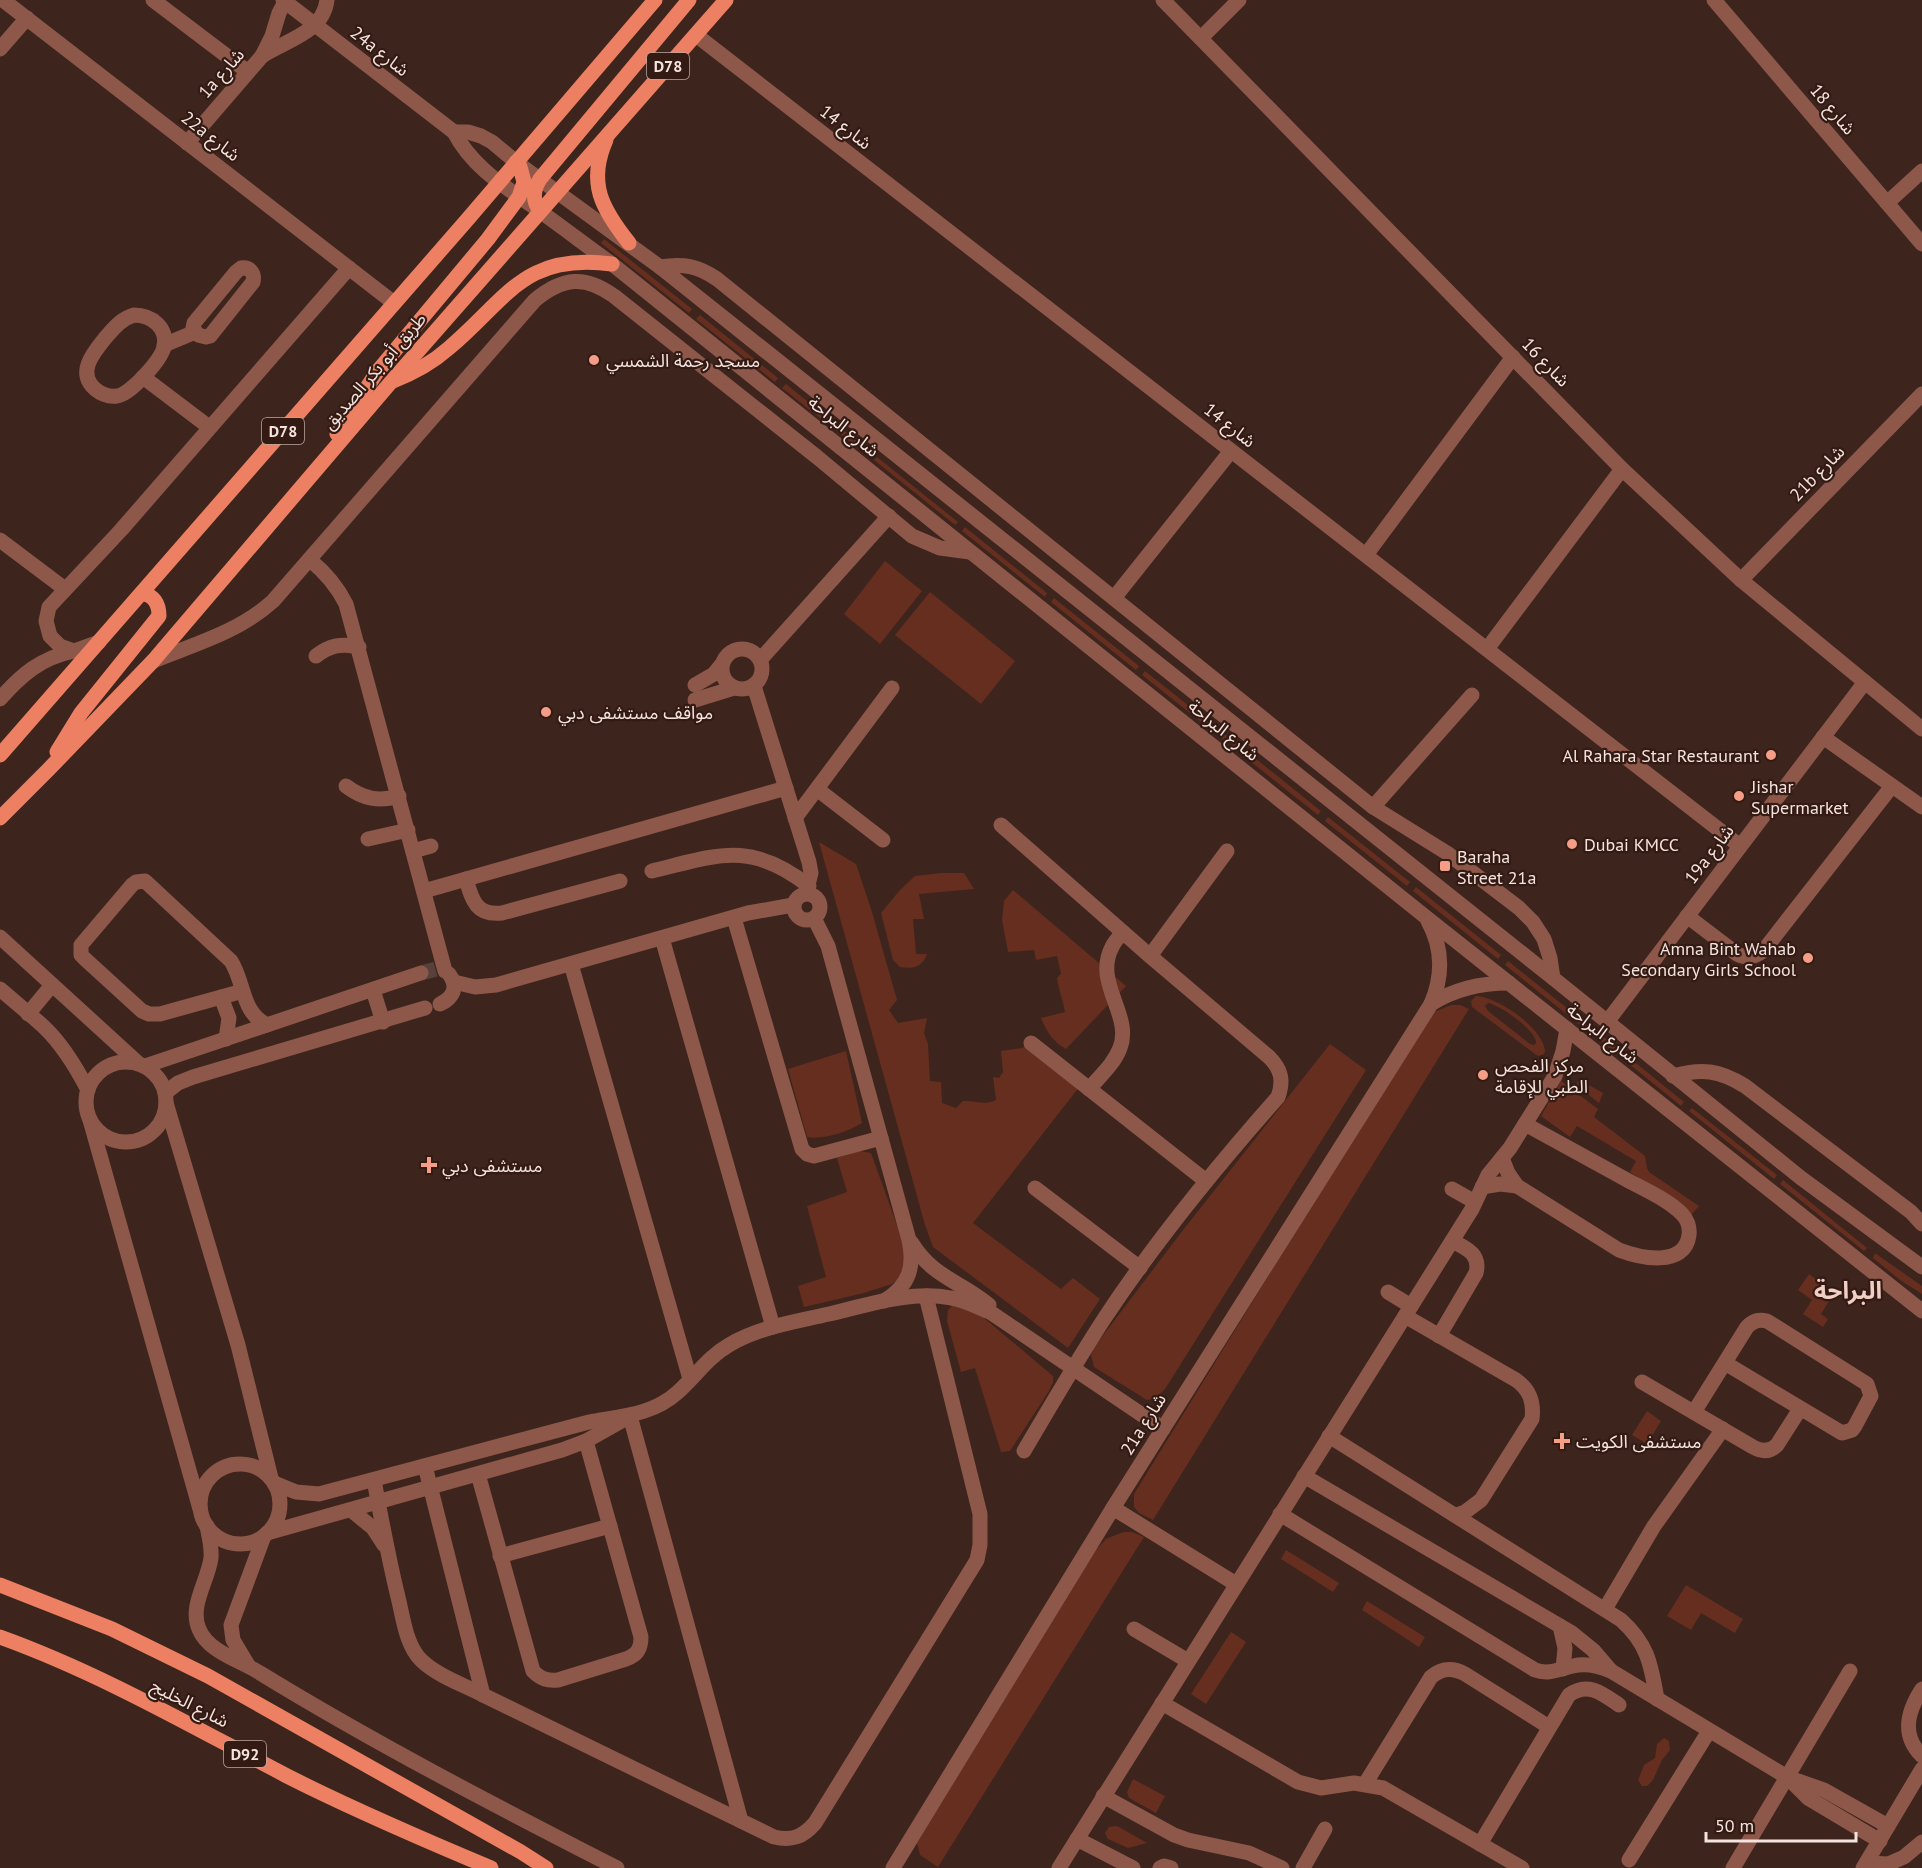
<svg xmlns="http://www.w3.org/2000/svg" width="1922" height="1868" viewBox="0 0 1922 1868" font-family="'PT Sans','Noto Sans Arabic',sans-serif">
  <style>
    .green { fill: #662e1f; fill-rule: evenodd }
    .lines { fill: none; stroke-linecap: round; stroke-linejoin: round }
    .minor-tunnel { stroke: #58413a; stroke-width: 15; stroke-dasharray: 15 8; stroke-linecap: butt }
    .minor { stroke: #8d5849; stroke-width: 15 }
    .major { stroke: #ed8062; stroke-width: 15 }
    .poi-dot { fill: #f49e87; stroke: #331a13; stroke-width: 2 }
    .labels { text-anchor: middle; dominant-baseline: central; stroke-width: 4.5; stroke-linejoin: round; paint-order: stroke }
    .shield { fill: #331a13; stroke: #baa7a1; stroke-width: 1.5 }
    .shield-label { font-size: 16px; font-weight: bold; fill: #f4e3de }
    .street-label { font-size: 18px; fill: #f4e3de; stroke: #331a13 }
    .poi-label { font-size: 18px; fill: #f4e3de; stroke: #331a13; text-anchor: start }
    .district-label { font-size: 24px; font-weight: bold; fill: #f1cfc5; stroke: #331a13 }
  </style>
  <rect width="100%" height="100%" fill="#3d241d"/>
  <!-- green -->
  <g class="green">
    <polygon points="604,239 692,309 689,313 601,243"/>
    <polygon points="700,315 778,378 775,382 696,319"/>
    <polygon points="786,384 869,451 867,455 782,388"/>
    <polygon points="877,457 958,522 955,525 874,460"/>
    <polygon points="965,527 1047,593 1045,597 962,531"/>
    <polygon points="885,561 922,591 880,644 844,614"/>
    <polygon points="930,592 1015,661 981,704 895,635"/>
    <polygon points="1054,598 1139,666 1136,670 1051,602"/>
    <polygon points="1145,671 1227,736 1224,740 1142,675"/>
    <polygon points="1235,742 1321,811 1318,815 1231,746"/>
    <polygon points="1328,817 1410,882 1407,886 1325,821"/>
    <path d="M819,842L856,864L872,912L897,1000L889,1010L898,1023L927,1018L924,1033L928,1044L930,1081L941,1082L942,1103L956,1108L963,1101C976,1100 985,1106 996,1100L993,1077L999,1078L1003,1072L1001,1051L1022,1048L1030,1044L1080,1086L973,1223L1061,1289L1073,1278L1100,1299L1068,1348L933,1247L925,1225Z"/>
    <path d="M941,873H964L974,889L919,894L924,919H913L916,954H927C922,968 912,969 900,967L893,960L881,913L900,890L915,876Z"/>
    <polygon points="1416,887 1501,955 1498,959 1413,891"/>
    <path d="M1013,890L1126,986L1066,1049C1053,1042 1047,1032 1041,1018L1065,1012C1063,1000 1059,991 1057,978L1061,974L1057,956L1036,960L1034,950L1008,952L1002,920L1004,901Z"/>
    <polygon points="1508,961 1592,1028 1589,1032 1505,965"/>
    <path d="M1476,996C1498,997 1543,1028 1545,1051L1544,1054L1538,1056L1535,1054L1472,1007L1471,1001ZM1488,1003C1500,1005 1537,1031 1536,1043L1534,1045L1530,1044L1488,1011L1485,1006Z"/>
    <polygon points="1451,1005 1460,1005 1469,1009 1153,1520 1139,1513 1134,1507 1134,1494 1423,1025 1434,1012"/>
    <polygon points="1600,1034 1684,1102 1681,1106 1597,1038"/>
    <polygon points="1330,1044 1366,1070 1165,1389 1156,1398 1147,1400 1094,1367 1091,1355 1095,1346 1183,1230"/>
    <path d="M846,1051L862,1123C848,1132 823,1140 807,1137L788,1069Z"/>
    <polygon points="1580,1080 1603,1093 1599,1103 1577,1086 1577,1082"/>
    <polygon points="1561,1081 1598,1109 1594,1117 1645,1156 1647,1168 1649,1172 1699,1206 1691,1215 1630,1172 1636,1161 1577,1126 1570,1137 1541,1116"/>
    <polygon points="1692,1108 1777,1175 1774,1179 1689,1111"/>
    <polygon points="860,1151 871,1153 898,1228 908,1264 901,1277 892,1284 864,1293 804,1307 798,1286 826,1277 807,1206 847,1192 837,1158"/>
    <polygon points="1783,1180 1867,1248 1864,1251 1780,1184"/>
    <polygon points="1875,1253 1922,1286 1922,1294 1900,1280 1873,1258"/>
    <polygon points="1809,1274 1834,1293 1821,1314 1828,1319 1823,1327 1803,1314 1812,1300 1798,1290"/>
    <polygon points="955,1303 977,1312 1053,1376 1053,1382 1049,1391 1010,1451 1001,1452 975,1368 961,1372 947,1321 948,1310"/>
    <polygon points="1647,1411 1661,1421 1647,1444 1632,1435"/>
    <polygon points="1123,1532 1132,1532 1144,1537 938,1867 920,1855 917,1843 1094,1552 1106,1539"/>
    <polygon points="1286,1550 1339,1583 1333,1592 1281,1559"/>
    <polygon points="1686,1585 1743,1619 1735,1633 1701,1613 1691,1630 1667,1616"/>
    <polygon points="1367,1601 1425,1637 1419,1647 1362,1610"/>
    <polygon points="1231,1632 1246,1642 1206,1704 1191,1694"/>
    <polygon points="1664,1738 1669,1741 1670,1750 1662,1760 1653,1780 1647,1786 1642,1786 1638,1780 1644,1765 1655,1758 1657,1744"/>
    <polygon points="1133,1779 1165,1796 1156,1813 1129,1798 1127,1792"/>
    <polygon points="1116,1826 1119,1827 1147,1843 1128,1848 1108,1839 1105,1833 1109,1827"/>
  </g>
  <g class="lines">
    <!-- minor-tunnel -->
    <polyline class="minor-tunnel" points="421,973 436,969"/>
    <!-- minor -->
    <g class="minor">
      <polyline points="3,0 394,303"/>
      <polyline points="153,0 248,72"/>
      <path d="M283,0L454,132C473,169 509,189 541,212C565,229 588,247 612,264L1427,918L1922,1311"/>
      <polyline points="1163,0 1622,469 1741,580 1922,729"/>
      <polyline points="1714,0 1922,244"/>
      <polyline points="696,35 1740,846"/>
      <polyline points="1201,38 1239,0"/>
      <polyline points="0,49 27,18"/>
      <path d="M262,56C286,40 323,33 327,0"/>
      <polyline points="454,132 468,132 481,136 492,142 516,162 660,267 1553,978 1801,1178 1922,1267"/>
      <polyline points="187,143 262,56 272,36 279,13 286,0"/>
      <polyline points="1887,203 1922,171"/>
      <path d="M660,267C683,263 698,266 717,279L1373,807L1447,853L1519,908L1533,922L1544,939L1550,958L1553,978"/>
      <path d="M241,268C250,267 255,273 253,282L210,336L206,337L198,335L193,328L194,323L236,272Z"/>
      <path d="M134,315C152,315 168,328 164,347C161,360 130,395 117,396C109,397 101,394 95,389C76,372 94,352 106,337C115,327 121,319 134,315Z"/>
      <polyline points="164,345 195,332"/>
      <polyline points="143,377 209,427"/>
      <polyline points="0,540 65,589"/>
      <polyline points="1366,555 1513,357"/>
      <path d="M310,560C326,573 337,586 346,604L445,971"/>
      <polyline points="1741,580 1922,394"/>
      <polyline points="1114,598 1231,451"/>
      <polyline points="99,642 74,651 60,646 50,636 46,621 49,607 121,530 349,268"/>
      <circle cx="742" cy="669" r="20"/>
      <polyline points="1487,649 1622,469"/>
      <path d="M316,656C330,645 342,643 359,647"/>
      <polyline points="760,660 889,516"/>
      <path d="M153,661C195,644 239,632 273,601L535,300C563,277 585,275 614,296L817,457L912,536L940,548L970,552"/>
      <polyline points="695,685 714,674 722,664"/>
      <polyline points="754,686 809,862 811,873 806,893"/>
      <path d="M0,699C22,674 41,658 74,651"/>
      <polyline points="695,700 734,688"/>
      <polyline points="1823,737 1922,807"/>
      <path d="M346,786C363,799 379,802 399,796"/>
      <polyline points="817,789 883,840"/>
      <polyline points="1373,807 1472,695"/>
      <polyline points="795,818 892,688"/>
      <path d="M1001,825L1150,956L1269,1057C1281,1069 1284,1080 1278,1097C1216,1167 1156,1240 1104,1319C1076,1362 1050,1407 1024,1451"/>
      <polyline points="368,839 408,830"/>
      <polyline points="413,851 431,846"/>
      <path d="M652,871C718,855 750,840 809,886"/>
      <path d="M466,879C472,900 476,916 502,913L620,881"/>
      <polyline points="424,891 786,788"/>
      <circle cx="807" cy="907" r="13"/>
      <path d="M1687,916L1737,954C1747,959 1755,958 1764,950L1892,786"/>
      <polyline points="734,918 802,1149 807,1154 814,1156 881,1138"/>
      <path d="M814,918L828,946L909,1240C915,1267 909,1286 884,1301"/>
      <polyline points="0,937 138,1063"/>
      <polyline points="662,938 773,1327"/>
      <polyline points="1150,956 1227,851"/>
      <polyline points="571,964 690,1379"/>
      <polyline points="454,982 475,987 496,985 748,913 793,905"/>
      <path d="M0,989C15,1002 30,1014 44,1027C63,1045 76,1067 88,1090"/>
      <polyline points="373,990 383,1022"/>
      <path d="M243,991L160,1014H149L142,1011L85,959L81,955V945L132,885L136,882L145,881L231,961C245,983 241,1012 267,1025"/>
      <polyline points="221,997 229,1018 226,1039"/>
      <path d="M440,1004C453,998 459,987 449,974"/>
      <path d="M1431,1004C1456,988 1481,983 1509,983"/>
      <polyline points="28,1014 52,985"/>
      <polyline points="1607,1022 1865,682"/>
      <polyline points="1031,1043 1206,1181"/>
      <circle cx="126" cy="1102" r="40"/>
      <polyline points="145,1066 421,973"/>
      <path d="M1673,1076C1702,1068 1719,1070 1745,1086L1911,1212L1922,1224"/>
      <path d="M1089,1089C1100,1076 1114,1064 1120,1048C1133,1015 1093,983 1112,947C1114,942 1119,937 1123,932"/>
      <polyline points="165,1093 178,1083 193,1077 425,1008"/>
      <polyline points="166,1103 238,1345 271,1478"/>
      <polyline points="90,1120 200,1509"/>
      <path d="M1502,1158L1508,1173L1517,1186L1619,1250C1640,1258 1685,1268 1689,1235C1690,1227 1687,1219 1682,1214C1667,1199 1645,1190 1627,1180C1593,1161 1559,1143 1525,1124"/>
      <polyline points="1482,1187 1500,1184 1517,1186"/>
      <polyline points="1035,1188 1140,1268"/>
      <polyline points="1452,1189 1475,1202"/>
      <path d="M911,1242C933,1278 959,1280 989,1305"/>
      <polyline points="1388,1292 1411,1306"/>
      <path d="M1405,1316L1516,1380C1530,1390 1534,1402 1532,1419L1481,1500L1465,1512L1456,1515"/>
      <path d="M1439,1336L1476,1273C1481,1254 1466,1248 1452,1241"/>
      <path d="M1642,1382L1753,1447C1762,1452 1770,1452 1777,1445L1800,1409"/>
      <path d="M1694,1412L1747,1327C1753,1321 1758,1319 1767,1321L1867,1384L1871,1396L1855,1426L1852,1430L1842,1433L1725,1363"/>
      <polyline points="630,1416 741,1821"/>
      <path d="M1329,1436L1621,1620C1648,1644 1651,1665 1657,1699"/>
      <circle cx="240" cy="1504" r="40"/>
      <polyline points="425,1466 483,1695"/>
      <path d="M478,1474L533,1671C541,1679 547,1681 558,1680L626,1659C637,1655 641,1649 641,1637L586,1441"/>
      <polyline points="1304,1476 1572,1633 1593,1650 1611,1671"/>
      <path d="M374,1480C381,1518 388,1555 397,1593C403,1615 405,1645 422,1661C438,1676 464,1685 483,1695L774,1837C792,1841 803,1837 815,1823L977,1560L980,1545V1514L926,1296"/>
      <path d="M274,1483L296,1492L319,1494L589,1422C621,1416 653,1415 678,1392C696,1376 708,1357 729,1345C759,1327 795,1322 829,1314C868,1305 911,1290 951,1298C965,1300 977,1307 990,1312L1163,1429"/>
      <polyline points="1113,1508 1236,1584"/>
      <polyline points="351,1510 373,1528 384,1545"/>
      <path d="M1280,1514L1535,1670C1549,1675 1559,1669 1573,1666C1586,1663 1599,1666 1611,1671L1787,1777L1824,1790L1888,1826"/>
      <path d="M207,1526C209,1537 212,1547 211,1558C208,1581 189,1606 199,1629C208,1652 240,1660 260,1673C376,1744 496,1806 617,1868"/>
      <polyline points="267,1533 562,1450 586,1441 625,1419"/>
      <polyline points="500,1556 610,1526"/>
      <polyline points="1605,1609 1654,1526 1723,1429"/>
      <polyline points="1560,1626 1565,1648 1563,1669"/>
      <polyline points="1134,1629 1188,1661"/>
      <polyline points="248,1665 233,1640 231,1625 264,1536"/>
      <path d="M1922,1689C1907,1712 1901,1735 1922,1756"/>
      <polyline points="1162,1703 1298,1782 1321,1788 1354,1783 1383,1788 1522,1868"/>
      <polyline points="1789,1779 1808,1798 1880,1841"/>
      <path d="M1365,1784L1431,1677C1442,1668 1452,1667 1465,1674L1549,1727"/>
      <polyline points="1103,1796 1174,1835 1188,1840 1249,1853 1282,1868"/>
      <polyline points="1077,1839 1133,1868"/>
      <path d="M1480,1844L1569,1695C1588,1681 1603,1694 1619,1705"/>
      <polyline points="1629,1860 1709,1731"/>
      <polyline points="1867,1863 1888,1864 1904,1857 1922,1842"/>
      <path d="M893,1868L1113,1508L1431,1004C1443,976 1443,948 1428,921"/>
      <polyline points="1059,1868 1472,1209 1488,1175 1510,1148 1555,1076 1563,1051 1567,1029"/>
      <polyline points="1160,1868 1164,1866 1171,1868"/>
      <polyline points="1303,1868 1325,1829"/>
      <polyline points="1733,1868 1850,1671"/>
      <polyline points="1863,1868 1922,1769"/>
    </g>
    <!-- major -->
    <g class="major">
      <path d="M606,140C587,183 602,209 629,243"/>
      <path d="M540,211C532,200 533,190 540,179L689,0"/>
      <path d="M393,381C414,373 432,363 449,348C507,299 524,252 612,264"/>
      <polyline points="337,434 377,372 488,239 519,197 524,182 520,167 516,162"/>
      <path d="M57,752L81,713L159,616C159,603 154,596 142,593"/>
      <polyline points="0,755 467,220 655,0"/>
      <polyline points="0,818 48,770 153,661 391,382 726,0"/>
      <polyline points="0,1585 112,1629 208,1676 521,1852 546,1868"/>
      <path d="M0,1637C100,1673 193,1727 287,1776C354,1810 422,1839 491,1868"/>
    </g>
  </g>
  <!-- markers -->
  <g class="poi-dot">
    <circle cx="594" cy="360" r="6"/>
    <circle cx="546" cy="712" r="6"/>
    <circle cx="1771" cy="755" r="6"/>
    <circle cx="1739" cy="796" r="6"/>
    <circle cx="1572" cy="844" r="6"/>
    <rect x="1439" y="860" width="12" height="12" rx="3"/>
    <circle cx="1808" cy="958" r="6"/>
    <circle cx="1483" cy="1075" r="6"/>
    <path d="M426 1156h6v6h6v6h-6v6h-6v-6h-6v-6h6z"/>
    <path d="M1559 1432h6v6h6v6h-6v6h-6v-6h-6v-6h6z"/>
  </g>
  <g class="labels">
    <!-- shield labels -->
    <g class="shield">
      <rect x="647" y="53" width="42" height="26" rx="4.5"/>
      <rect x="262" y="418" width="42" height="26" rx="4.5"/>
      <rect x="224" y="1741" width="42" height="26" rx="4.5"/>
    </g>
    <g class="shield-label">
      <text x="668" y="66">D78</text>
      <text x="283" y="431">D78</text>
      <text x="245" y="1754">D92</text>
    </g>
    <!-- street labels -->
    <g class="street-label">
      <text transform="translate(380 51) rotate(38)">24a شارع</text>
      <text transform="translate(221 73) rotate(-49)">1a شارع</text>
      <text transform="translate(1833 109) rotate(50)">شارع 18</text>
      <text transform="translate(846 127) rotate(38)">شارع 14</text>
      <text transform="translate(211 136) rotate(38)">22a شارع</text>
      <text transform="translate(1546 362) rotate(46)">شارع 16</text>
      <text transform="translate(374 371) rotate(-49)">طريق أبو بكر الصديق</text>
      <text transform="translate(1230 425) rotate(38)">شارع 14</text>
      <text transform="translate(844 426) rotate(39)">شارع البراحة</text>
      <text transform="translate(1817 473) rotate(-46)">21b شارع</text>
      <text transform="translate(1224 730) rotate(39)">شارع البراحة</text>
      <text transform="translate(1709 854) rotate(-53)">19a شارع</text>
      <text transform="translate(1603 1033) rotate(38)">شارع البراحة</text>
      <text transform="translate(1143 1424) rotate(-58)">21a شارع</text>
      <text transform="translate(190 1703) rotate(27)">شارع الخليج</text>
    </g>
    <!-- poi labels -->
    <g class="poi-label">
      <text x="606" y="360">مسجد رحمة الشمسي</text>
      <text x="558" y="712">مواقف مستشفى دبي</text>
      <text x="1759" y="755" text-anchor="end">Al Rahara Star Restaurant</text>
      <text x="1751" y="786">Jishar<tspan x="1751" dy="21">Supermarket</tspan></text>
      <text x="1584" y="844">Dubai KMCC</text>
      <text x="1457" y="856">Baraha<tspan x="1457" dy="21">Street 21a</tspan></text>
      <text x="1796" y="948" text-anchor="end">Amna Bint Wahab<tspan x="1796" dy="21">Secondary Girls School</tspan></text>
      <text x="1495" y="1065">مركز الفحص<tspan x="1495" dy="21">الطبي للإقامة</tspan></text>
      <text x="442" y="1165">مستشفى دبي</text>
      <text x="1576" y="1441">مستشفى الكويت</text>
    </g>
    <!-- district labels -->
    <g class="district-label">
      <text x="1848" y="1290">البراحة</text>
    </g>
  </g>
  <!-- scale -->
  <path d="M1706 1832v9h150v-9" fill="none" stroke="#f4e3de" stroke-width="3"/>
  <text x="1715" y="1832" font-size="18" fill="#f4e3de" stroke="#331a13" stroke-width="4.5" paint-order="stroke">50 m</text>
</svg>
